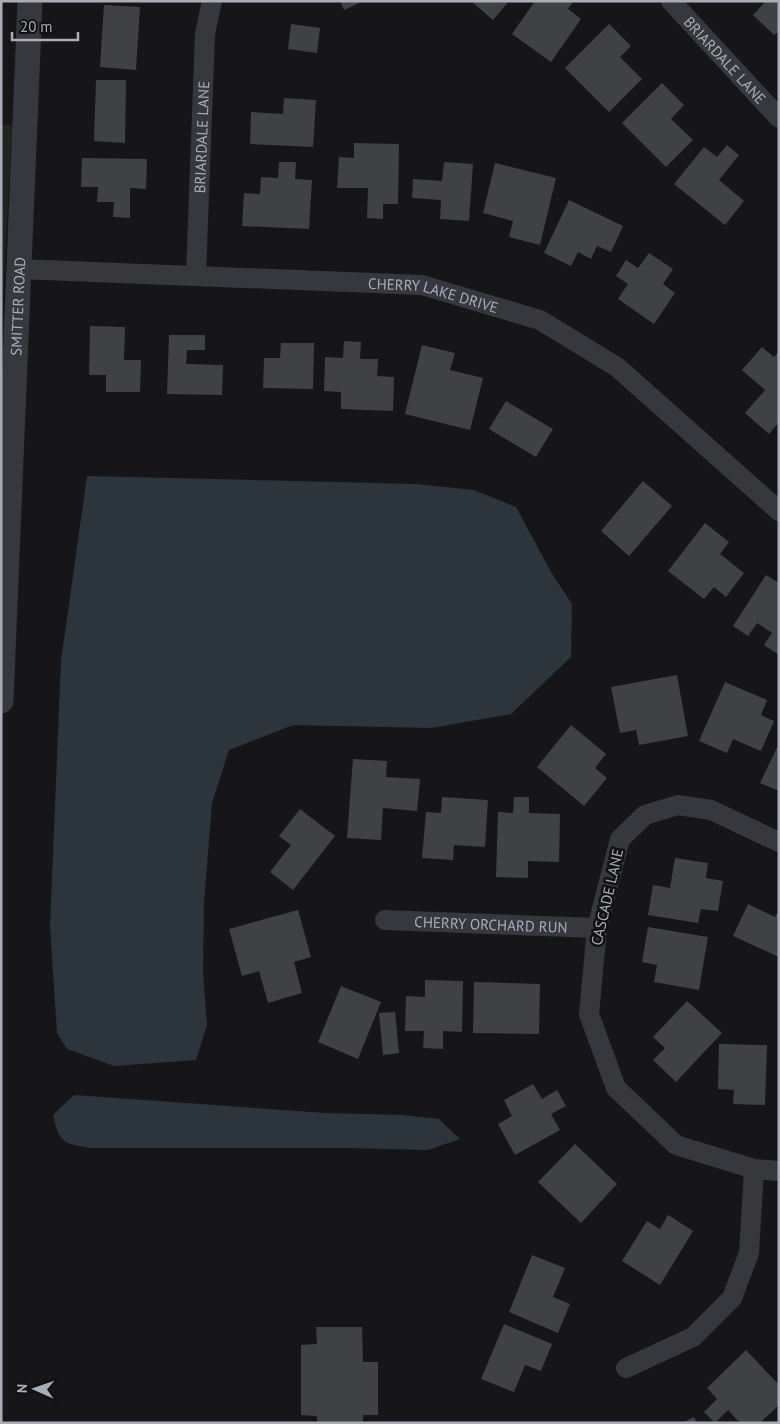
<svg xmlns="http://www.w3.org/2000/svg" width="780" height="1424" viewBox="0 0 780 1424" font-family="'PT Sans',sans-serif">
  <style>
    .green { fill: #1e261f }
    .water { fill: #2c353c }
    .building { fill: #404145 }
    .lines { fill: none; stroke-linecap: round; stroke-linejoin: round }
    .minor { stroke: #37383d; stroke-width: 20 }
    .tertiary { stroke: #37383d; stroke-width: 25 }
    .labels { text-anchor: middle; dominant-baseline: central; stroke-width: 5; stroke-linejoin: round; paint-order: stroke }
    .street-label { font-size: 15px; fill: #a8adb8; stroke: #111113 }
  </style>
  <rect width="100%" height="100%" fill="#161618"/>
  <!-- green -->
  <polygon class="green" points="1,125 12,125 1,336"/>
  <!-- water -->
  <g class="water">
    <polygon points="87,476 416,484 474,490 516,507 551,572 572,604 571,657 511,714 431,728 293,725 229,750 212,803 204,903 203,972 207,1025 196,1060 114,1066 67,1049 57,1033 50,926 61,661"/>
    <path d="M74,1095L325,1113L402,1115L439,1119L460,1139L428,1150L346,1148H91C64,1144 59,1143 53,1115Z"/>
  </g>
  <!-- building -->
  <g class="building">
    <polygon points="340,1 364,1 344,10"/>
    <polygon points="471,1 509,1 493,20"/>
    <polygon points="535,1 574,1 568,9 581,19 551,62 512,34"/>
    <polygon points="766,1 779,1 779,31 774,35 753,15"/>
    <polygon points="104,5 140,7 136,70 100,67"/>
    <polygon points="291,24 320,28 317,53 288,49"/>
    <polygon points="609,24 631,46 620,57 642,79 609,112 565,68"/>
    <polygon points="96,80 126,80 125,143 94,141"/>
    <polygon points="662,83 684,105 671,119 693,140 666,167 622,123"/>
    <polygon points="284,98 316,100 313,147 250,144 251,112 283,114"/>
    <polygon points="354,143 399,144 398,204 383,204 383,219 367,218 368,188 337,188 339,157 354,158"/>
    <polygon points="727,145 739,155 719,180 744,201 725,225 674,184 704,147 717,157"/>
    <polygon points="82,158 147,159 146,189 130,188 130,218 113,217 114,202 97,202 98,187 81,187"/>
    <polygon points="279,162 296,162 295,179 312,180 309,229 242,226 244,193 260,194 261,177 278,178"/>
    <polygon points="444,162 473,164 469,221 440,219 441,200 412,198 413,179 442,181"/>
    <polygon points="495,163 556,178 540,245 509,237 513,221 483,213"/>
    <polygon points="569,200 623,226 611,252 597,246 591,259 578,252 571,266 544,253"/>
    <polygon points="649,253 673,269 663,284 675,293 654,324 618,299 628,284 616,276 626,260 638,268"/>
    <polygon points="90,326 125,327 124,360 141,360 140,392 106,392 106,375 89,375"/>
    <polygon points="169,335 205,335 205,350 187,350 186,364 223,365 222,395 167,394"/>
    <polygon points="344,341 361,342 360,359 378,359 377,376 394,377 393,411 341,409 341,392 324,391 325,357 343,358"/>
    <polygon points="281,343 314,343 313,389 263,388 264,358 280,358"/>
    <polygon points="422,345 455,353 450,370 483,378 470,430 405,414"/>
    <polygon points="762,347 774,357 779,351 779,422 769,434 745,413 765,390 742,370"/>
    <polygon points="506,401 553,429 536,457 489,429"/>
    <polygon points="643,481 672,506 629,556 601,531"/>
    <polygon points="705,523 729,542 720,554 744,573 726,597 714,587 704,599 668,571"/>
    <polygon points="766,575 779,583 779,655 764,645 772,633 757,623 748,636 733,626"/>
    <polygon points="677,675 688,736 639,745 636,730 620,733 611,687"/>
    <polygon points="725,682 767,700 761,715 774,721 761,751 733,739 727,753 699,741"/>
    <polygon points="571,725 606,754 595,768 607,778 584,806 537,767"/>
    <polygon points="779,743 779,791 760,783"/>
    <polygon points="353,759 387,761 386,777 420,779 417,811 383,808 381,840 347,838"/>
    <polygon points="442,797 488,800 485,847 454,845 453,860 422,858 426,812 441,813"/>
    <polygon points="514,797 529,797 529,813 560,814 559,862 528,861 528,878 496,877 498,812 513,813"/>
    <polygon points="300,809 335,836 293,890 270,872 291,845 279,836"/>
    <polygon points="675,858 708,863 706,878 723,881 718,911 701,909 698,923 648,915 653,885 670,888"/>
    <polygon points="748,904 775,917 779,910 779,957 733,936"/>
    <polygon points="298,910 311,957 294,962 302,993 268,1003 259,971 242,976 229,929"/>
    <polygon points="648,927 708,937 699,990 654,982 657,965 642,962"/>
    <polygon points="425,980 463,981 462,1032 443,1031 443,1049 423,1048 424,1031 405,1031 406,996 425,997"/>
    <polygon points="474,982 540,984 539,1034 473,1033"/>
    <polygon points="341,986 381,1002 358,1059 318,1042"/>
    <polygon points="687,1001 722,1033 676,1082 653,1060 665,1048 653,1037"/>
    <polygon points="395,1012 399,1053 383,1055 379,1013"/>
    <polygon points="719,1044 767,1045 765,1105 733,1104 734,1090 718,1089"/>
    <polygon points="533,1084 542,1099 557,1090 566,1106 551,1114 560,1130 515,1155 498,1124 512,1116 504,1100"/>
    <polygon points="575,1144 617,1184 581,1223 538,1182"/>
    <polygon points="668,1215 693,1231 660,1285 622,1261 647,1221 660,1229"/>
    <polygon points="532,1255 565,1268 553,1297 570,1304 558,1333 509,1312"/>
    <polygon points="504,1324 552,1344 541,1371 525,1365 514,1392 481,1379"/>
    <polygon points="316,1327 362,1327 363,1362 378,1362 378,1415 363,1415 363,1423 317,1423 317,1416 301,1415 301,1345 317,1344"/>
    <polygon points="746,1350 779,1385 779,1405 760,1423 740,1423 728,1410 715,1423 704,1412 717,1399 707,1388"/>
    <polygon points="694,1417 697,1423 682,1423"/>
  </g>
  <g class="lines">
    <!-- minor -->
    <g class="minor">
      <path id="s1" d="M671,1L779,118"/>
      <path id="s2" d="M19,269L422,285L540,320L617,367L779,511"/>
      <path id="s3" d="M196,275L205,34L212,1"/>
      <polyline points="779,842 711,810 678,805 645,815 620,839 597,928 589,1014 616,1088 676,1145 754,1169 779,1171"/>
      <path id="s4" d="M385,920L597,928"/>
      <polyline points="626,1368 693,1337 732,1298 749,1253 754,1169"/>
    </g>
    <!-- tertiary -->
    <path class="tertiary" id="s5" d="M1,701L30,1"/>
  </g>
  <g class="labels">
    <!-- street labels -->
    <g class="street-label">
      <text stroke="none"><textPath href="#s1" startOffset="80">BRIARDALE LANE</textPath></text>
      <text stroke="none"><textPath href="#s3" startOffset="138">BRIARDALE LANE</textPath></text>
      <text stroke="none"><textPath href="#s2" startOffset="416">CHERRY LAKE DRIVE</textPath></text>
      <text stroke="none"><textPath href="#s5" startOffset="395">SMITTER ROAD</textPath></text>
      <text transform="translate(607 897) rotate(-77)">CASCADE LANE</text>
      <text stroke="none"><textPath href="#s4" startOffset="106">CHERRY ORCHARD RUN</textPath></text>
    </g>
  </g>
  <!-- border -->
  <rect width="780" height="1424" fill="none" stroke="#a8adb8" stroke-width="5"/>
  <!-- north arrow -->
  <g transform="translate(35 1389) rotate(272)" stroke="#111113" stroke-width="4" paint-order="stroke">
  <path d="M0-4L9 19L0 12L-9 19Z" fill="#a8adb8"/>
  <text y="-8" font-size="14" font-weight="bold" text-anchor="middle" fill="#a8adb8">N</text>
  </g>
  <!-- scale -->
  <path d="M12 32v8h66v-8" fill="none" stroke="#a8adb8" stroke-width="2.5"/>
  <text x="20" y="32" font-size="15" fill="#a8adb8" stroke="#111113" stroke-width="4" paint-order="stroke">20 m</text>
</svg>
